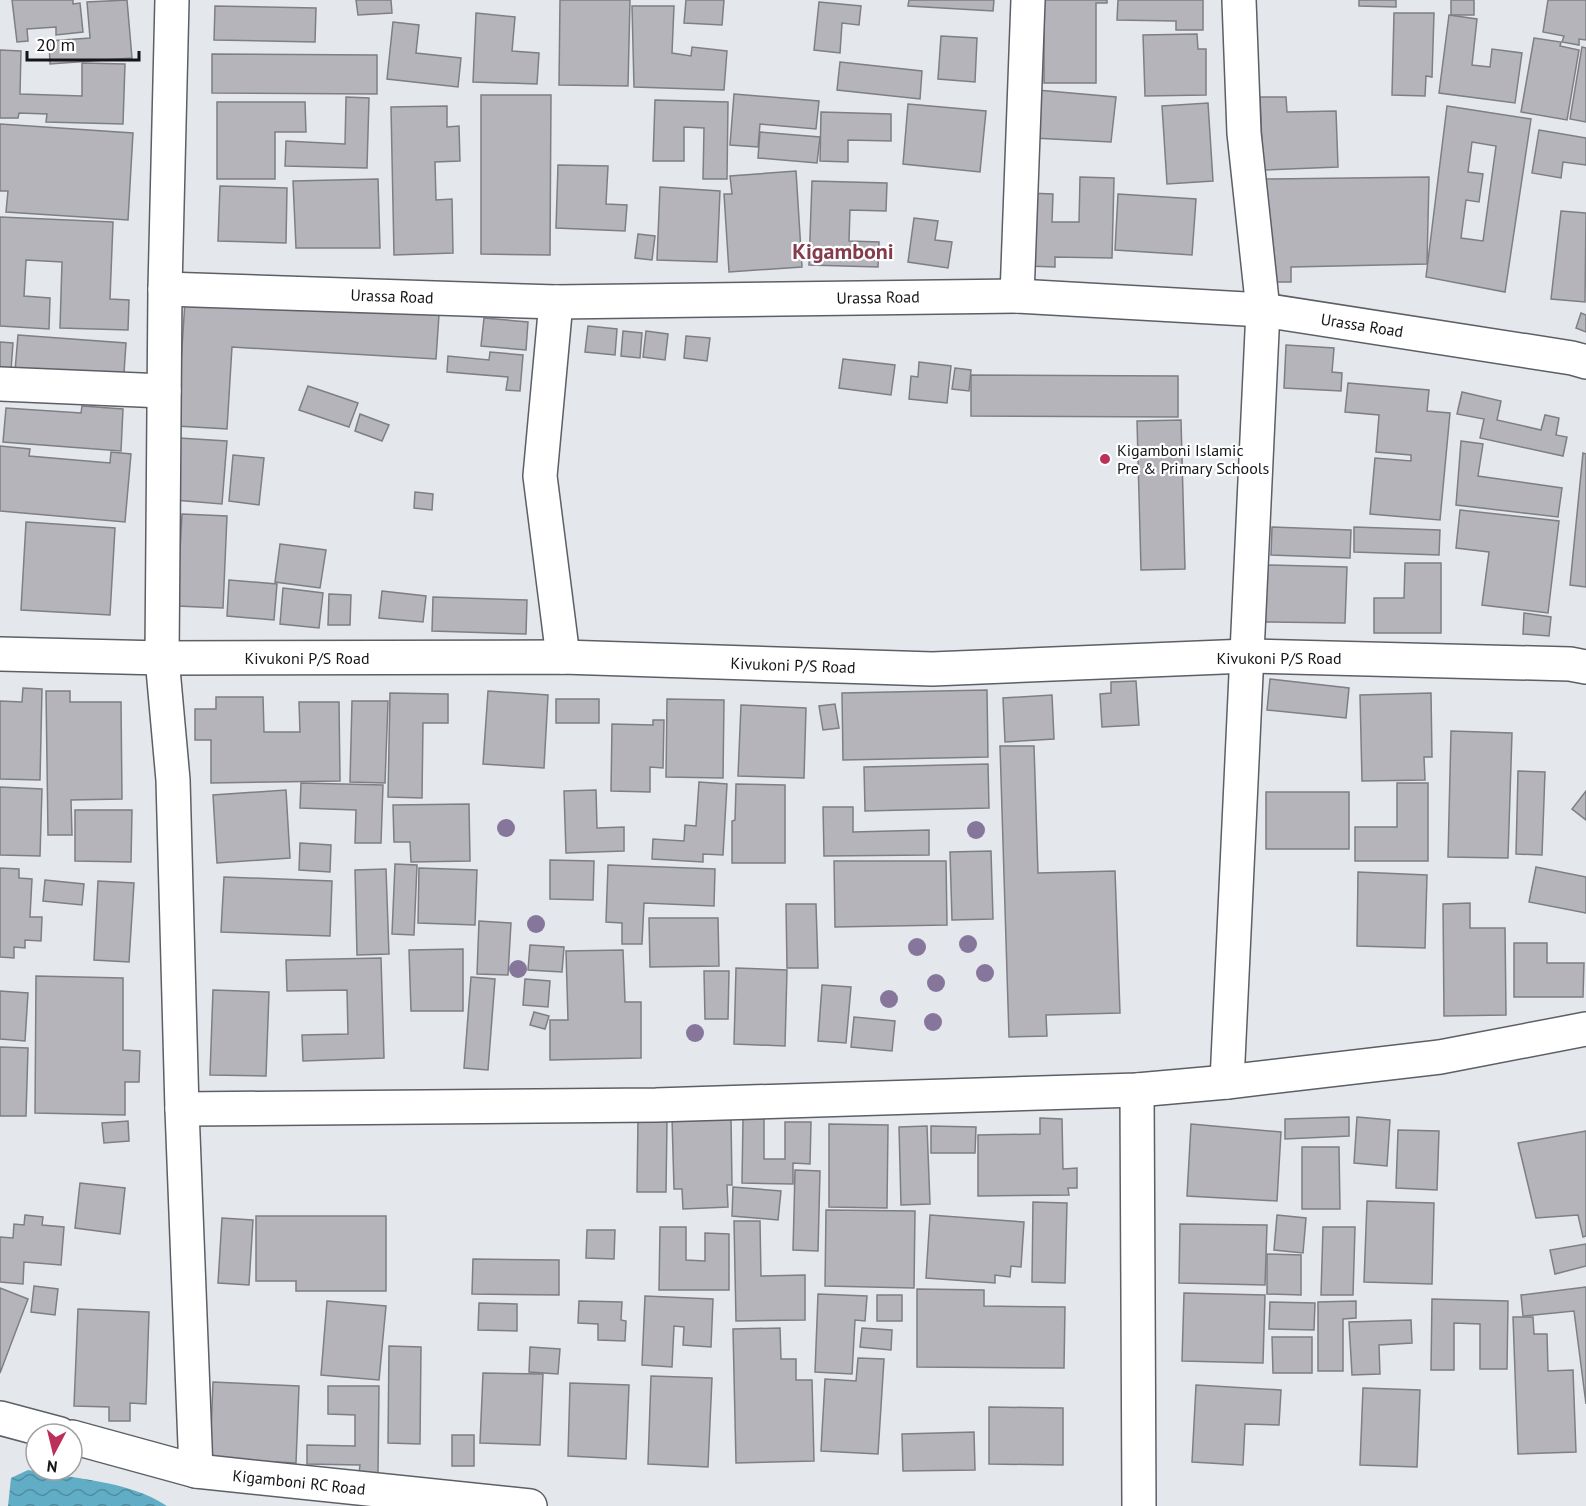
<svg xmlns="http://www.w3.org/2000/svg" width="1586" height="1506" viewBox="0 0 1586 1506" font-family="'PT Sans',sans-serif">
  <style>
    .water { fill: url(#water-waves) }
    .building { fill: #b4b4ba; stroke: #7e7f84; stroke-width: 1.5; fill-rule: evenodd }
    .lines { fill: none; stroke-linecap: round; stroke-linejoin: round }
    .street-casing { stroke: #5c5f64; stroke-width: 36 }
    .street { stroke: #fff; stroke-width: 33 }
    .tree { fill: #87769c }
    .poi-dot { fill: #bd2f5b; stroke: #fff; stroke-width: 2 }
    .labels { text-anchor: middle; dominant-baseline: central; stroke-width: 4.5; stroke-linejoin: round; paint-order: stroke }
    .street-label { font-size: 16px; fill: #141517; stroke: #fff }
    .poi-label { font-size: 16px; fill: #141517; stroke: #fff; text-anchor: start }
    .district-label { font-size: 22px; font-weight: bold; fill: #843c4c; stroke: #fff }
  </style>
  <defs>
    <pattern id="water-waves" width="16" height="10" patternUnits="userSpaceOnUse" patternTransform="scale(1.5)"><rect width="16" height="10" fill="#61adc5"/><path d="M0 5q4-4 8 0t8 0" fill="none" stroke="#4f8c9f"/></pattern>
  </defs>
  <rect width="100%" height="100%" fill="#e4e7ec"/>
  <!-- water -->
  <path class="water" d="M28,1470C73,1479 128,1480 167,1506H8L11,1478Z"/>
  <!-- building -->
  <g class="building">
    <polygon points="12,0 73,0 73,4 80,3 83,32 56,35 56,27 27,29 28,41 17,42"/>
    <polygon points="127,0 132,58 50,64 49,41 90,38 87,2"/>
    <polygon points="356,0 391,0 392,13 358,15"/>
    <polygon points="560,0 630,0 628,86 559,85"/>
    <polygon points="686,0 724,0 722,25 684,23"/>
    <polygon points="909,0 994,0 993,11 908,6"/>
    <polygon points="1044,0 1107,0 1107,3 1096,3 1096,83 1044,83"/>
    <polygon points="1118,0 1203,0 1203,30 1176,30 1176,21 1117,20"/>
    <polygon points="1359,0 1396,0 1396,7 1359,6"/>
    <rect x="1451" y="0" width="23" height="15"/>
    <polygon points="1548,0 1586,0 1586,40 1579,39 1579,45 1562,42 1564,36 1543,32"/>
    <polygon points="819,2 861,6 859,25 842,23 840,53 814,50"/>
    <polygon points="215,6 316,8 315,42 214,40"/>
    <polygon points="632,6 674,6 672,53 691,56 692,47 727,51 724,90 634,87"/>
    <polygon points="476,13 515,17 512,51 539,53 537,84 473,82"/>
    <polygon points="1394,13 1434,13 1432,77 1426,76 1425,96 1392,95"/>
    <polygon points="1449,15 1477,19 1472,65 1490,67 1492,49 1522,53 1515,103 1439,93"/>
    <polygon points="393,22 419,25 416,53 461,58 458,87 387,79"/>
    <polygon points="1197,34 1198,49 1206,49 1206,95 1145,96 1143,35"/>
    <polygon points="941,36 977,38 975,82 938,79"/>
    <polygon points="1534,38 1561,42 1560,46 1579,50 1567,120 1521,112"/>
    <polygon points="1582,47 1586,48 1586,122 1570,119"/>
    <polygon points="0,50 21,51 20,94 82,96 82,63 125,64 123,124 46,122 47,114 19,113 18,118 0,118"/>
    <polygon points="212,54 377,55 377,94 212,93"/>
    <polygon points="840,62 922,71 920,99 837,90"/>
    <polygon points="1037,90 1116,97 1111,142 1033,138"/>
    <polygon points="734,94 819,101 816,129 760,124 758,147 730,145"/>
    <polygon points="481,95 551,95 550,255 481,254"/>
    <polygon points="346,97 369,98 367,168 285,166 286,141 345,144"/>
    <polygon points="1260,97 1286,97 1287,112 1336,111 1338,167 1263,170"/>
    <polygon points="655,100 728,102 727,179 703,179 704,128 684,127 684,161 653,161"/>
    <polygon points="217,102 305,102 306,132 275,132 275,179 217,179"/>
    <polygon points="1208,103 1213,181 1167,184 1162,106"/>
    <polygon points="908,104 986,111 980,172 903,164"/>
    <polygon points="447,106 447,127 459,126 460,161 435,162 436,200 452,199 453,253 394,255 391,107"/>
    <path d="M1447,106L1531,119L1505,292L1426,277ZM1472,142L1496,146L1483,241L1461,238L1466,200L1479,202L1483,174L1468,172Z"/>
    <polygon points="821,112 891,114 891,141 848,140 848,162 820,161"/>
    <polygon points="0,124 133,133 128,220 6,212 8,191 0,191"/>
    <polygon points="1539,130 1586,138 1586,165 1563,162 1561,178 1532,173"/>
    <polygon points="760,132 820,137 817,163 758,158"/>
    <polygon points="558,165 608,166 606,204 627,205 625,231 556,228"/>
    <polygon points="796,171 802,267 729,272 724,194 732,194 730,176"/>
    <polygon points="1080,177 1114,178 1112,258 1055,257 1055,267 1027,266 1028,193 1053,194 1052,222 1079,222"/>
    <polygon points="1429,177 1427,264 1291,267 1291,282 1262,282 1261,179"/>
    <polygon points="378,179 380,248 296,248 293,181"/>
    <polygon points="812,181 887,183 886,211 850,210 849,241 879,242 878,267 809,265"/>
    <polygon points="220,186 287,188 286,243 218,241"/>
    <polygon points="660,187 720,191 717,262 657,260"/>
    <polygon points="1118,194 1196,199 1192,255 1115,250"/>
    <polygon points="1561,211 1586,213 1585,302 1551,299"/>
    <polygon points="0,217 113,222 110,299 129,300 128,330 60,328 62,262 26,260 24,296 50,298 49,329 0,326"/>
    <polygon points="914,218 938,221 935,240 952,242 948,268 908,262"/>
    <polygon points="638,234 655,236 652,260 635,258"/>
    <polygon points="185,301 439,315 436,359 232,347 227,429 177,426"/>
    <polygon points="1581,313 1586,315 1586,332 1576,328"/>
    <polygon points="484,318 528,322 526,350 481,346"/>
    <polygon points="588,326 617,329 615,355 585,352"/>
    <polygon points="623,331 642,333 640,358 621,356"/>
    <polygon points="646,331 668,334 665,360 643,357"/>
    <polygon points="18,335 126,343 123,388 15,371"/>
    <polygon points="686,336 710,338 707,361 684,358"/>
    <polygon points="0,342 13,343 11,370 0,369"/>
    <polygon points="1286,345 1334,348 1332,372 1342,373 1341,391 1284,388"/>
    <polygon points="490,352 523,355 520,391 506,390 508,377 447,372 448,356 489,360"/>
    <polygon points="843,359 895,365 891,395 839,388"/>
    <polygon points="919,362 951,366 947,403 909,399 911,376 918,377"/>
    <polygon points="955,368 971,370 969,391 952,389"/>
    <polygon points="971,375 1178,376 1178,417 971,416"/>
    <polygon points="1348,383 1429,390 1427,411 1450,413 1440,520 1370,514 1375,458 1411,461 1411,455 1376,452 1379,415 1345,412"/>
    <polygon points="308,386 358,403 349,427 299,410"/>
    <polygon points="1462,392 1501,401 1497,420 1541,430 1545,415 1559,418 1556,435 1567,437 1563,456 1480,438 1484,419 1457,414"/>
    <polygon points="82,406 123,409 121,451 3,442 6,408 81,413"/>
    <polygon points="360,414 389,425 382,441 355,431"/>
    <polygon points="1181,420 1185,569 1141,570 1137,421"/>
    <polygon points="179,438 227,441 222,504 174,500"/>
    <polygon points="1461,441 1483,444 1478,476 1562,488 1558,517 1456,505"/>
    <polygon points="0,446 30,449 29,456 110,463 111,452 131,454 125,522 0,511"/>
    <polygon points="1583,453 1586,454 1586,587 1570,585"/>
    <polygon points="233,455 264,458 259,505 229,501"/>
    <polygon points="415,492 433,494 432,510 414,508"/>
    <polygon points="1460,510 1559,521 1548,613 1482,605 1489,552 1456,548"/>
    <polygon points="182,514 227,516 223,608 177,606"/>
    <polygon points="26,522 115,528 110,615 21,610"/>
    <polygon points="1272,527 1351,530 1350,558 1271,555"/>
    <polygon points="1354,527 1440,530 1439,555 1354,552"/>
    <polygon points="280,544 326,550 320,588 275,582"/>
    <polygon points="1405,563 1441,563 1441,633 1374,633 1374,598 1404,598"/>
    <polygon points="1265,565 1347,567 1345,623 1264,622"/>
    <polygon points="229,580 277,584 274,620 227,616"/>
    <polygon points="283,588 323,593 319,628 280,624"/>
    <polygon points="382,591 426,596 423,622 379,618"/>
    <polygon points="329,594 351,595 350,625 328,625"/>
    <polygon points="433,597 527,600 526,634 432,631"/>
    <polygon points="1524,613 1551,617 1549,636 1523,634"/>
    <polygon points="1270,679 1349,688 1346,718 1267,710"/>
    <polygon points="1136,681 1139,725 1102,727 1100,694 1111,693 1111,682"/>
    <polygon points="23,688 42,689 40,780 0,779 0,701 22,702"/>
    <polygon points="987,690 988,757 843,760 842,693"/>
    <polygon points="46,691 70,691 70,702 121,702 122,799 71,800 72,835 48,835"/>
    <polygon points="488,691 548,695 544,768 483,764"/>
    <polygon points="390,693 448,694 448,723 423,723 422,798 388,797"/>
    <polygon points="1431,693 1432,757 1424,757 1425,780 1362,781 1360,695"/>
    <polygon points="1052,695 1054,739 1005,742 1003,698"/>
    <polygon points="216,697 263,697 264,732 300,732 299,702 339,702 340,781 211,783 211,740 195,740 195,709 216,709"/>
    <rect x="556" y="699" width="43" height="24"/>
    <polygon points="667,699 724,700 723,778 666,777"/>
    <polygon points="352,701 388,701 385,783 350,782"/>
    <polygon points="835,704 839,728 823,730 819,706"/>
    <polygon points="741,705 806,708 804,778 738,776"/>
    <polygon points="653,720 664,720 663,768 650,767 650,792 611,791 612,724 653,725"/>
    <polygon points="1451,731 1512,733 1508,858 1448,857"/>
    <polygon points="1000,746 1034,746 1038,873 1115,871 1120,1013 1046,1015 1047,1036 1009,1037"/>
    <polygon points="988,764 989,808 865,811 864,767"/>
    <polygon points="1518,771 1545,772 1542,855 1516,854"/>
    <polygon points="699,782 727,784 723,855 703,854 703,862 652,859 653,839 684,841 685,825 696,826"/>
    <polygon points="301,783 383,785 381,843 355,843 356,810 300,808"/>
    <polygon points="1397,783 1428,783 1428,861 1355,861 1355,827 1397,827"/>
    <polygon points="736,784 785,785 785,863 732,863 732,821 735,820"/>
    <polygon points="0,787 42,789 40,856 0,855"/>
    <polygon points="286,790 290,858 217,863 213,795"/>
    <polygon points="596,790 597,828 624,827 624,851 566,853 564,791"/>
    <polygon points="1586,791 1586,820 1572,809"/>
    <rect x="1266" y="792" width="83" height="57"/>
    <polygon points="469,804 470,861 411,862 410,842 394,842 393,805"/>
    <polygon points="823,807 853,807 853,832 929,830 929,855 824,856"/>
    <polygon points="75,810 132,810 131,862 75,861"/>
    <polygon points="300,843 331,845 330,872 299,870"/>
    <polygon points="991,851 993,919 952,920 950,852"/>
    <polygon points="550,860 594,861 593,900 550,899"/>
    <polygon points="834,861 946,861 947,925 835,927"/>
    <polygon points="395,864 417,865 414,935 392,934"/>
    <polygon points="608,865 715,869 714,906 644,903 642,944 622,944 622,923 606,922"/>
    <polygon points="1536,867 1586,877 1586,913 1529,902"/>
    <polygon points="0,868 19,869 19,878 32,879 30,917 42,917 41,941 25,940 25,948 14,947 14,958 0,957"/>
    <polygon points="419,868 477,870 475,925 418,923"/>
    <polygon points="386,869 389,954 357,955 355,870"/>
    <polygon points="1358,872 1427,875 1425,948 1357,946"/>
    <polygon points="224,877 332,881 330,936 221,932"/>
    <polygon points="45,880 84,884 82,905 43,901"/>
    <polygon points="98,881 134,883 129,962 94,960"/>
    <polygon points="1470,903 1470,928 1505,928 1506,1015 1444,1016 1443,904"/>
    <polygon points="786,904 816,904 818,968 787,968"/>
    <polygon points="649,918 718,918 719,966 650,967"/>
    <polygon points="479,921 511,923 508,975 477,974"/>
    <polygon points="1514,943 1547,943 1547,963 1584,963 1583,997 1514,997"/>
    <polygon points="530,945 564,947 562,972 528,970"/>
    <polygon points="463,949 463,1011 411,1011 409,950"/>
    <polygon points="623,950 625,1002 641,1002 641,1058 550,1060 550,1020 568,1020 566,951"/>
    <polygon points="381,958 384,1058 303,1061 302,1035 348,1034 347,990 287,991 286,960"/>
    <polygon points="736,968 787,970 785,1046 734,1044"/>
    <polygon points="704,971 729,971 728,1019 705,1019"/>
    <polygon points="36,976 123,978 123,1050 140,1051 139,1082 125,1082 125,1115 35,1113"/>
    <polygon points="471,977 495,979 488,1070 464,1068"/>
    <polygon points="525,979 550,981 548,1007 523,1005"/>
    <polygon points="822,985 851,987 846,1043 818,1041"/>
    <polygon points="213,990 269,992 266,1076 210,1075"/>
    <polygon points="0,991 28,993 25,1041 0,1039"/>
    <polygon points="534,1012 549,1016 545,1029 530,1025"/>
    <polygon points="854,1017 895,1021 892,1051 851,1047"/>
    <polygon points="0,1047 28,1048 26,1116 0,1116"/>
    <polygon points="731,1117 732,1185 727,1185 728,1207 683,1209 682,1189 674,1189 672,1118"/>
    <polygon points="1349,1117 1349,1136 1285,1139 1285,1119"/>
    <polygon points="1357,1117 1390,1120 1387,1166 1354,1163"/>
    <polygon points="1040,1118 1062,1119 1063,1169 1077,1168 1077,1188 1068,1188 1069,1195 978,1196 978,1135 1040,1134"/>
    <polygon points="638,1119 667,1120 666,1192 637,1192"/>
    <polygon points="743,1119 764,1119 764,1159 785,1159 785,1122 811,1122 810,1164 793,1163 793,1184 742,1183"/>
    <polygon points="128,1121 129,1141 104,1143 102,1123"/>
    <polygon points="829,1124 888,1125 887,1208 829,1207"/>
    <polygon points="1191,1124 1281,1132 1277,1201 1187,1196"/>
    <polygon points="927,1126 930,1204 901,1205 899,1127"/>
    <polygon points="931,1126 976,1127 975,1153 931,1153"/>
    <polygon points="1398,1130 1439,1131 1437,1190 1396,1188"/>
    <polygon points="1586,1131 1586,1236 1583,1237 1578,1215 1536,1218 1518,1143"/>
    <polygon points="1302,1147 1339,1147 1340,1209 1302,1209"/>
    <polygon points="795,1170 820,1171 818,1251 793,1250"/>
    <polygon points="80,1183 125,1188 120,1234 75,1228"/>
    <polygon points="733,1187 781,1191 778,1220 732,1216"/>
    <polygon points="1367,1201 1434,1203 1432,1284 1364,1282"/>
    <polygon points="1033,1202 1067,1203 1065,1283 1032,1282"/>
    <polygon points="826,1210 915,1211 914,1288 825,1286"/>
    <polygon points="25,1215 43,1217 42,1225 64,1227 61,1265 24,1262 23,1284 0,1282 0,1237 13,1238 14,1224 24,1225"/>
    <polygon points="930,1215 1024,1222 1021,1267 1011,1266 1010,1277 995,1275 995,1283 926,1278"/>
    <polygon points="1277,1215 1306,1218 1303,1253 1274,1250"/>
    <polygon points="256,1216 386,1216 386,1291 296,1291 296,1281 256,1281"/>
    <polygon points="222,1218 253,1220 249,1285 218,1283"/>
    <polygon points="734,1221 760,1221 761,1276 805,1275 805,1320 736,1321"/>
    <polygon points="1180,1224 1267,1225 1265,1285 1179,1283"/>
    <polygon points="660,1227 686,1227 686,1260 705,1261 705,1233 729,1234 729,1290 659,1290"/>
    <polygon points="1323,1227 1355,1227 1353,1295 1321,1295"/>
    <polygon points="587,1230 615,1230 614,1259 586,1258"/>
    <polygon points="1586,1244 1586,1266 1555,1274 1550,1250"/>
    <polygon points="1267,1254 1301,1255 1301,1295 1267,1294"/>
    <polygon points="473,1259 559,1260 559,1295 472,1294"/>
    <polygon points="34,1286 58,1289 55,1315 31,1312"/>
    <polygon points="1586,1287 1586,1404 1574,1311 1523,1316 1521,1295"/>
    <polygon points="0,1288 28,1299 0,1373"/>
    <polygon points="917,1289 984,1290 984,1306 1065,1307 1064,1368 917,1367"/>
    <polygon points="1184,1293 1265,1295 1263,1363 1182,1361"/>
    <polygon points="818,1294 867,1296 865,1321 855,1320 852,1374 815,1372"/>
    <rect x="877" y="1295" width="25" height="26"/>
    <polygon points="645,1296 713,1299 711,1347 683,1345 684,1327 674,1326 672,1367 642,1365"/>
    <polygon points="1432,1299 1508,1301 1507,1369 1480,1369 1480,1324 1454,1323 1454,1370 1431,1370"/>
    <polygon points="327,1301 386,1306 379,1380 321,1375"/>
    <polygon points="579,1301 622,1302 621,1320 626,1321 625,1341 598,1340 598,1324 578,1323"/>
    <polygon points="1356,1301 1356,1318 1343,1319 1343,1371 1318,1371 1318,1302"/>
    <polygon points="1270,1302 1315,1303 1314,1330 1269,1329"/>
    <polygon points="479,1303 517,1304 517,1331 478,1330"/>
    <polygon points="78,1309 149,1312 146,1404 130,1403 130,1421 109,1421 109,1407 74,1406"/>
    <polygon points="1513,1317 1533,1317 1534,1334 1547,1334 1548,1371 1573,1370 1576,1452 1518,1454"/>
    <polygon points="1411,1320 1412,1343 1379,1345 1380,1374 1352,1375 1349,1322"/>
    <polygon points="780,1328 781,1359 796,1359 796,1380 812,1380 814,1461 736,1463 733,1329"/>
    <polygon points="862,1328 892,1330 891,1350 860,1347"/>
    <polygon points="1272,1337 1312,1337 1312,1373 1273,1373"/>
    <polygon points="389,1346 421,1347 420,1444 388,1443"/>
    <polygon points="530,1347 560,1349 558,1374 529,1372"/>
    <polygon points="858,1358 884,1359 878,1454 821,1451 825,1379 856,1381"/>
    <polygon points="483,1373 543,1374 540,1445 480,1443"/>
    <polygon points="651,1376 712,1378 708,1467 648,1464"/>
    <polygon points="213,1382 299,1386 296,1463 210,1459"/>
    <polygon points="570,1383 629,1385 626,1459 568,1456"/>
    <polygon points="1196,1385 1281,1390 1279,1425 1245,1424 1243,1465 1192,1462"/>
    <polygon points="328,1386 379,1386 378,1473 359,1473 360,1465 307,1464 307,1445 355,1446 355,1415 328,1414"/>
    <polygon points="1363,1388 1420,1390 1417,1467 1360,1465"/>
    <polygon points="989,1407 1063,1408 1063,1465 989,1464"/>
    <polygon points="974,1432 975,1470 903,1471 902,1434"/>
    <rect x="452" y="1435" width="22" height="31"/>
  </g>
  <g class="lines">
    <!-- street casing -->
    <g class="street-casing">
      <g id="street">
        <polyline points="172,0 165,289 162,658 173,780 182,1109 196,1471"/>
        <polyline points="165,289 556,302 1017,296 1263,310 1572,358 1586,362"/>
        <polyline points="1017,296 1028,0"/>
        <polyline points="556,302 540,476 563,657"/>
        <polyline points="0,384 164,391"/>
        <polyline points="0,654 162,658 563,657 932,669 1247,656 1570,664 1586,667"/>
        <polyline points="1227,1082 1263,310 1244,133 1239,0"/>
        <polyline points="1137,1090 1139,1506"/>
        <polyline points="182,1109 656,1105 1137,1090 1227,1082 1440,1057 1586,1029"/>
        <polyline points="0,1418 60,1434"/>
        <polyline points="72,1437 196,1471 530,1506"/>
      </g>
    </g>
    <!-- street -->
    <use href="#street" class="street"/>
  </g>
  <!-- trees -->
  <g class="tree">
    <circle cx="506" cy="828" r="9"/>
    <circle cx="976" cy="830" r="9"/>
    <circle cx="536" cy="924" r="9"/>
    <circle cx="968" cy="944" r="9"/>
    <circle cx="917" cy="947" r="9"/>
    <circle cx="518" cy="969" r="9"/>
    <circle cx="985" cy="973" r="9"/>
    <circle cx="936" cy="983" r="9"/>
    <circle cx="889" cy="999" r="9"/>
    <circle cx="933" cy="1022" r="9"/>
    <circle cx="695" cy="1033" r="9"/>
  </g>
  <!-- markers -->
  <circle class="poi-dot" cx="1105" cy="459" r="6"/>
  <g class="labels">
    <!-- street labels -->
    <g class="street-label">
      <text transform="translate(392 296) rotate(2)">Urassa Road</text>
      <text transform="translate(878 297) rotate(-1)">Urassa Road</text>
      <text transform="translate(1362 325) rotate(9)">Urassa Road</text>
      <text x="307" y="658">Kivukoni P/S Road</text>
      <text x="1279" y="658">Kivukoni P/S Road</text>
      <text transform="translate(793 665) rotate(2)">Kivukoni P/S Road</text>
      <text transform="translate(299 1482) rotate(6)">Kigamboni RC Road</text>
    </g>
    <!-- poi labels -->
    <g class="poi-label">
      <text x="1117" y="450">Kigamboni Islamic<tspan x="1117" dy="18">Pre &amp; Primary Schools</tspan></text>
    </g>
    <!-- district labels -->
    <g class="district-label">
      <text x="843" y="251">Kigamboni</text>
    </g>
  </g>
  <!-- north arrow -->
  <g transform="translate(54 1452) rotate(187)"><circle r="28" fill="#ffffff" stroke="#a1a1a2" stroke-width="1.5"/>
  <path d="M0-4.5L10 22L0 15L-10 22Z" fill="#bd2f5b"/>
  <text y="-9" font-size="16" font-weight="bold" text-anchor="middle" fill="#141517">N</text>
  </g>
  <!-- scale -->
  <path d="M27 51v9h112v-9" fill="none" stroke="#141517" stroke-width="3"/>
  <text x="36" y="51" font-size="18" fill="#141517" stroke="#ffffff" stroke-width="4.5" paint-order="stroke">20 m</text>
</svg>
